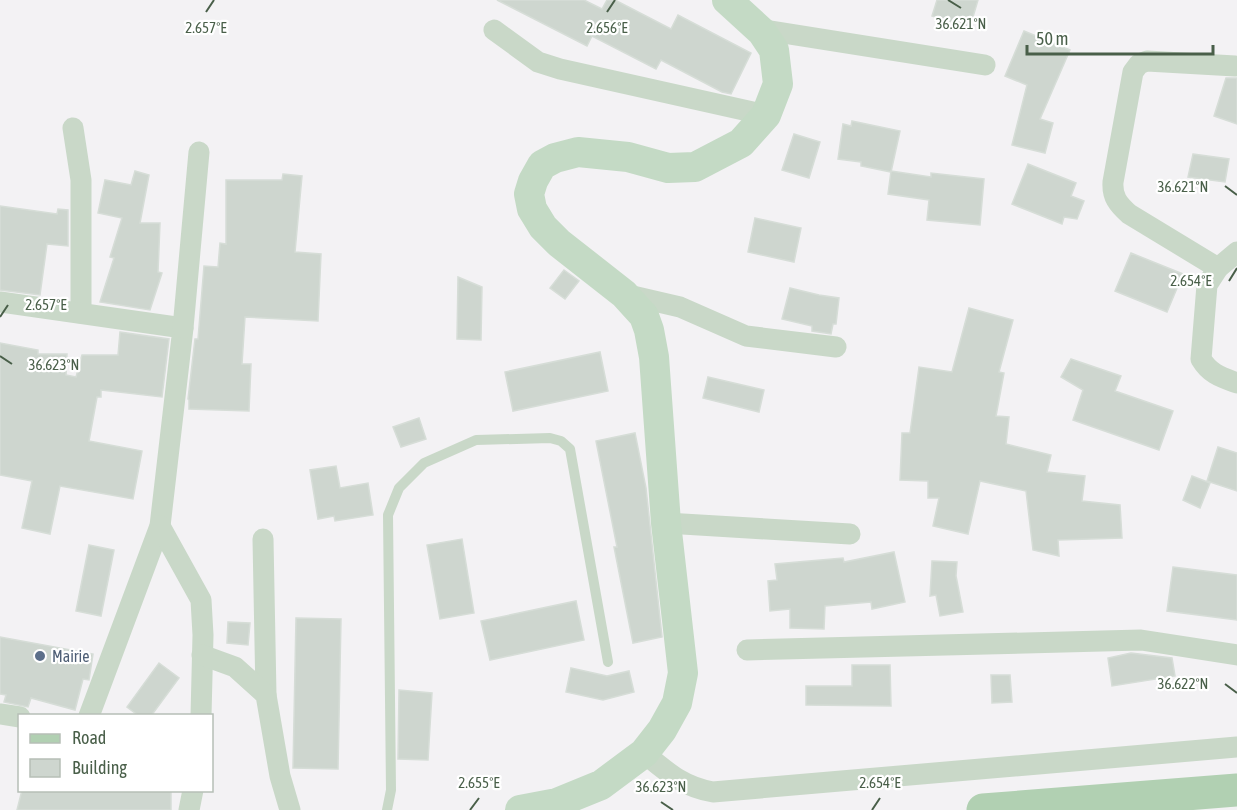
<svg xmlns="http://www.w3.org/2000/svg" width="1237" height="810" viewBox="0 0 1237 810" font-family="'Asap Condensed',sans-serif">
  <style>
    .building { fill: #ced6cf; stroke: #d6ddd7; stroke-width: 1.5 }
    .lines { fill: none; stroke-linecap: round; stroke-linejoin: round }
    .service { stroke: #c9d8c8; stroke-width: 10 }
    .minor { stroke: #c9d8c8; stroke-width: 21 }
    .secondary { stroke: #c4dac5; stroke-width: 30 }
    .primary { stroke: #b1d0b2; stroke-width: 33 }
    .ticks { fill: none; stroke: #495f49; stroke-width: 2 }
    .service-dot { fill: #5c6f8a; stroke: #fff; stroke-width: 2 }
    .labels { text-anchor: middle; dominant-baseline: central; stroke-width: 4.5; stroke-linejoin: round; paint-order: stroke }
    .service-label { font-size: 16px; fill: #4e5e75; stroke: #fff; text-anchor: start }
    .ticks-label { font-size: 15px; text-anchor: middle; fill: #495f49; stroke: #fff; stroke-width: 4.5; stroke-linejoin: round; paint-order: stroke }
  </style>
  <rect width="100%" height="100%" fill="#f3f2f4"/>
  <!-- building -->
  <g class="building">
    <polygon points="497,0 584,0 602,9 607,0 615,0 671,29 678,15 751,53 731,94 722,92 661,60 656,69 592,36 587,46"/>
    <polygon points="937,0 978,0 970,27 932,16"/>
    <polygon points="1024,31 1070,50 1040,119 1053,123 1045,153 1012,145 1027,85 1005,76"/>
    <polygon points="1226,78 1237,78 1237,124 1214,116"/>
    <polygon points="852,121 900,131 891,172 861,166 861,162 838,159 843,124 851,126"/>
    <polygon points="794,134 820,142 809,178 782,170"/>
    <polygon points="1193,154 1229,159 1225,182 1188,177"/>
    <polygon points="1028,164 1076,183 1071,196 1084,201 1077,219 1064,217 1062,224 1012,204"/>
    <polygon points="135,171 149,175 140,223 160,223 158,272 162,273 150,310 100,302 114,258 110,257 122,218 98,213 105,180 131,185"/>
    <polygon points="891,171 931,177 931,173 984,179 980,225 927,220 929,200 888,194"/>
    <polygon points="283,174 302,176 295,252 321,254 318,321 245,317 242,364 251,364 249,411 189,409 189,400 188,399 195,339 198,339 204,266 218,267 220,243 226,244 226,180 282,180"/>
    <polygon points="0,206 57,214 58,209 68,210 68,246 47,244 40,295 0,290"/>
    <polygon points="755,218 801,228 794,262 748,252"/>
    <polygon points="1131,253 1183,274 1167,312 1115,291"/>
    <polygon points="564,270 579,281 565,299 550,288"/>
    <polygon points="458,277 482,287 481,340 457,339"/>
    <polygon points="790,288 819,295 839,298 836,324 833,324 831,334 812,331 812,326 782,319"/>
    <polygon points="969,308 1013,320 999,372 1004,373 996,416 1009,417 1006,444 1051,455 1047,472 1085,476 1082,501 1120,505 1122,538 1058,540 1059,556 1033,550 1026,491 980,481 968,534 933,526 939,498 928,498 928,481 900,480 902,433 910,433 919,367 952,372"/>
    <polygon points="120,332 169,339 162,397 101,390 101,397 97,397 89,441 142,451 133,499 60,486 50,534 22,528 32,481 0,475 0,343 38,350 38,354 67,354 66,375 76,377 82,355 118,355"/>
    <polygon points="600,352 608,391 513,411 505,372"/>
    <polygon points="1071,359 1121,376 1115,391 1173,411 1159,450 1073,420 1083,390 1061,377"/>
    <polygon points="708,377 764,390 759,412 703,398"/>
    <polygon points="419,418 426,439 401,447 393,427"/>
    <polygon points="635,433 646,488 662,637 633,643 614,547 617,547 596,441"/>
    <polygon points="1218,447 1237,453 1237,491 1207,481"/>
    <polygon points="336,466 340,488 368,483 373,515 335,521 334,516 318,519 310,470"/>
    <polygon points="1192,476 1210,483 1200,508 1183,500"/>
    <polygon points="462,539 474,613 440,619 427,545"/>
    <polygon points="89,545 114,550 101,616 76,611"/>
    <polygon points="894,552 905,602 872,609 871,602 825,606 824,629 790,628 790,609 770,611 768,581 777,580 775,564 843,558 844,562"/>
    <polygon points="932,561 957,562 956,576 963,612 940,616 936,595 930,596"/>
    <polygon points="1173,567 1237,575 1237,620 1167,611"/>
    <polygon points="576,601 584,640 490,660 481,621"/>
    <polygon points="296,618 341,619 338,769 293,768"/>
    <polygon points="228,622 250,623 248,645 227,643"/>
    <polygon points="0,637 93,654 89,680 83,679 75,710 31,698 28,707 4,702 6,695 0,694"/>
    <polygon points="1131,653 1172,658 1175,676 1112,686 1108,658"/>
    <polygon points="159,663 179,678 151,716 139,716 127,707"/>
    <polygon points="852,665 890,665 891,706 806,705 806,686 852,686"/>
    <polygon points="571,668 607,676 629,671 634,692 603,700 566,692"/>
    <polygon points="991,675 1010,675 1012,702 992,703"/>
    <polygon points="399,690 432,693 428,760 398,759"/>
    <polygon points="22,790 171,790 171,810 17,810"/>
  </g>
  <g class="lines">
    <!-- service -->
    <polyline class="service" points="387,810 391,790 388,515 399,488 424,463 476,440 550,438 561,441 570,449 608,662"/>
    <!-- minor -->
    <g class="minor">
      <polyline points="758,29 985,65"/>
      <polyline points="494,30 538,62 560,69 766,115"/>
      <polyline points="73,128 81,180 81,313"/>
      <path d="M1237,252L1218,268L1207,285L1201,359C1210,374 1221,377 1237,383"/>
      <path d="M1218,268L1129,214C1118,204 1112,197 1113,182L1133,72L1139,64L1147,61L1235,66"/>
      <polyline points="624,294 680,307 746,336 836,347"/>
      <polyline points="0,302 183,328 160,526 89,716"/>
      <polyline points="183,328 199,152"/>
      <polyline points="666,523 850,534"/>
      <polyline points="160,526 201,600 203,635 201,716"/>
      <polyline points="263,539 266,695"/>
      <polyline points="747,650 1141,640 1237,655"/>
      <polyline points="202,655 235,667 266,695 280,776 290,810"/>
      <polyline points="0,714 20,717"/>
      <path d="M644,753C667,772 683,787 713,792L1237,747"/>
      <polyline points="189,810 193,790"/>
    </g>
    <!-- secondary -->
    <polyline class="secondary" points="520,810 557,803 601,785 644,753 662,730 677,703 683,673 666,523 654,357 649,330 644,316 624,294 559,243 543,227 532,209 529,194 533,181 542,165 555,158 578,152 628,157 668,168 695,167 741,143 766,115 778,84 774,50 762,32 727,0"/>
    <!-- primary -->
    <polyline class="primary" points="983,810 1237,790"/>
  </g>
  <!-- ticks -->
  <path class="ticks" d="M948,0L961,8M206,12L214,0M607,12L615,0M1225,186L1237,195M1229,281L1237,268M0,317L8,305M0,356L12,364M1225,684L1237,693M661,802L673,810M470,810L479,798M872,810L880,798"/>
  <!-- markers -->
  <circle class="service-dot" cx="40" cy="656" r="6"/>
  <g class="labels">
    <!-- service labels -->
    <g class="service-label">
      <text x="52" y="656">Mairie</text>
    </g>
  </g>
  <g class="ticks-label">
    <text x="961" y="29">36.621°N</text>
    <text x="206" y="33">2.657°E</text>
    <text x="607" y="33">2.656°E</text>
    <text x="1183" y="192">36.621°N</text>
    <text x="1191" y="286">2.654°E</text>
    <text x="46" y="310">2.657°E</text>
    <text x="54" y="370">36.623°N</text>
    <text x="1183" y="689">36.622°N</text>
    <text x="479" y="788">2.655°E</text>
    <text x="880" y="788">2.654°E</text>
    <text x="661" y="792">36.623°N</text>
  </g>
  <!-- legend -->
  <rect x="18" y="714" width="195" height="78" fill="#ffffff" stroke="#b6bfb6" stroke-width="1.5"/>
  <rect x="30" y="734" width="30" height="9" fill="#b1d0b2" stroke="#b6bfb6" stroke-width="1.5"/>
  <text x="72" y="744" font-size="18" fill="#495f49">Road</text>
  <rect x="30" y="759" width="30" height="18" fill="#ced6cf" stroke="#b6bfb6" stroke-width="1.5"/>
  <text x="72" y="774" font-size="18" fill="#495f49">Building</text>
  <!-- scale -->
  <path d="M1027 45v9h186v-9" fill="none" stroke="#495f49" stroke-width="3"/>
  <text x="1036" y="45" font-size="18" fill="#495f49" stroke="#ffffff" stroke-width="4.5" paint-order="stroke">50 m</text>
</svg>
